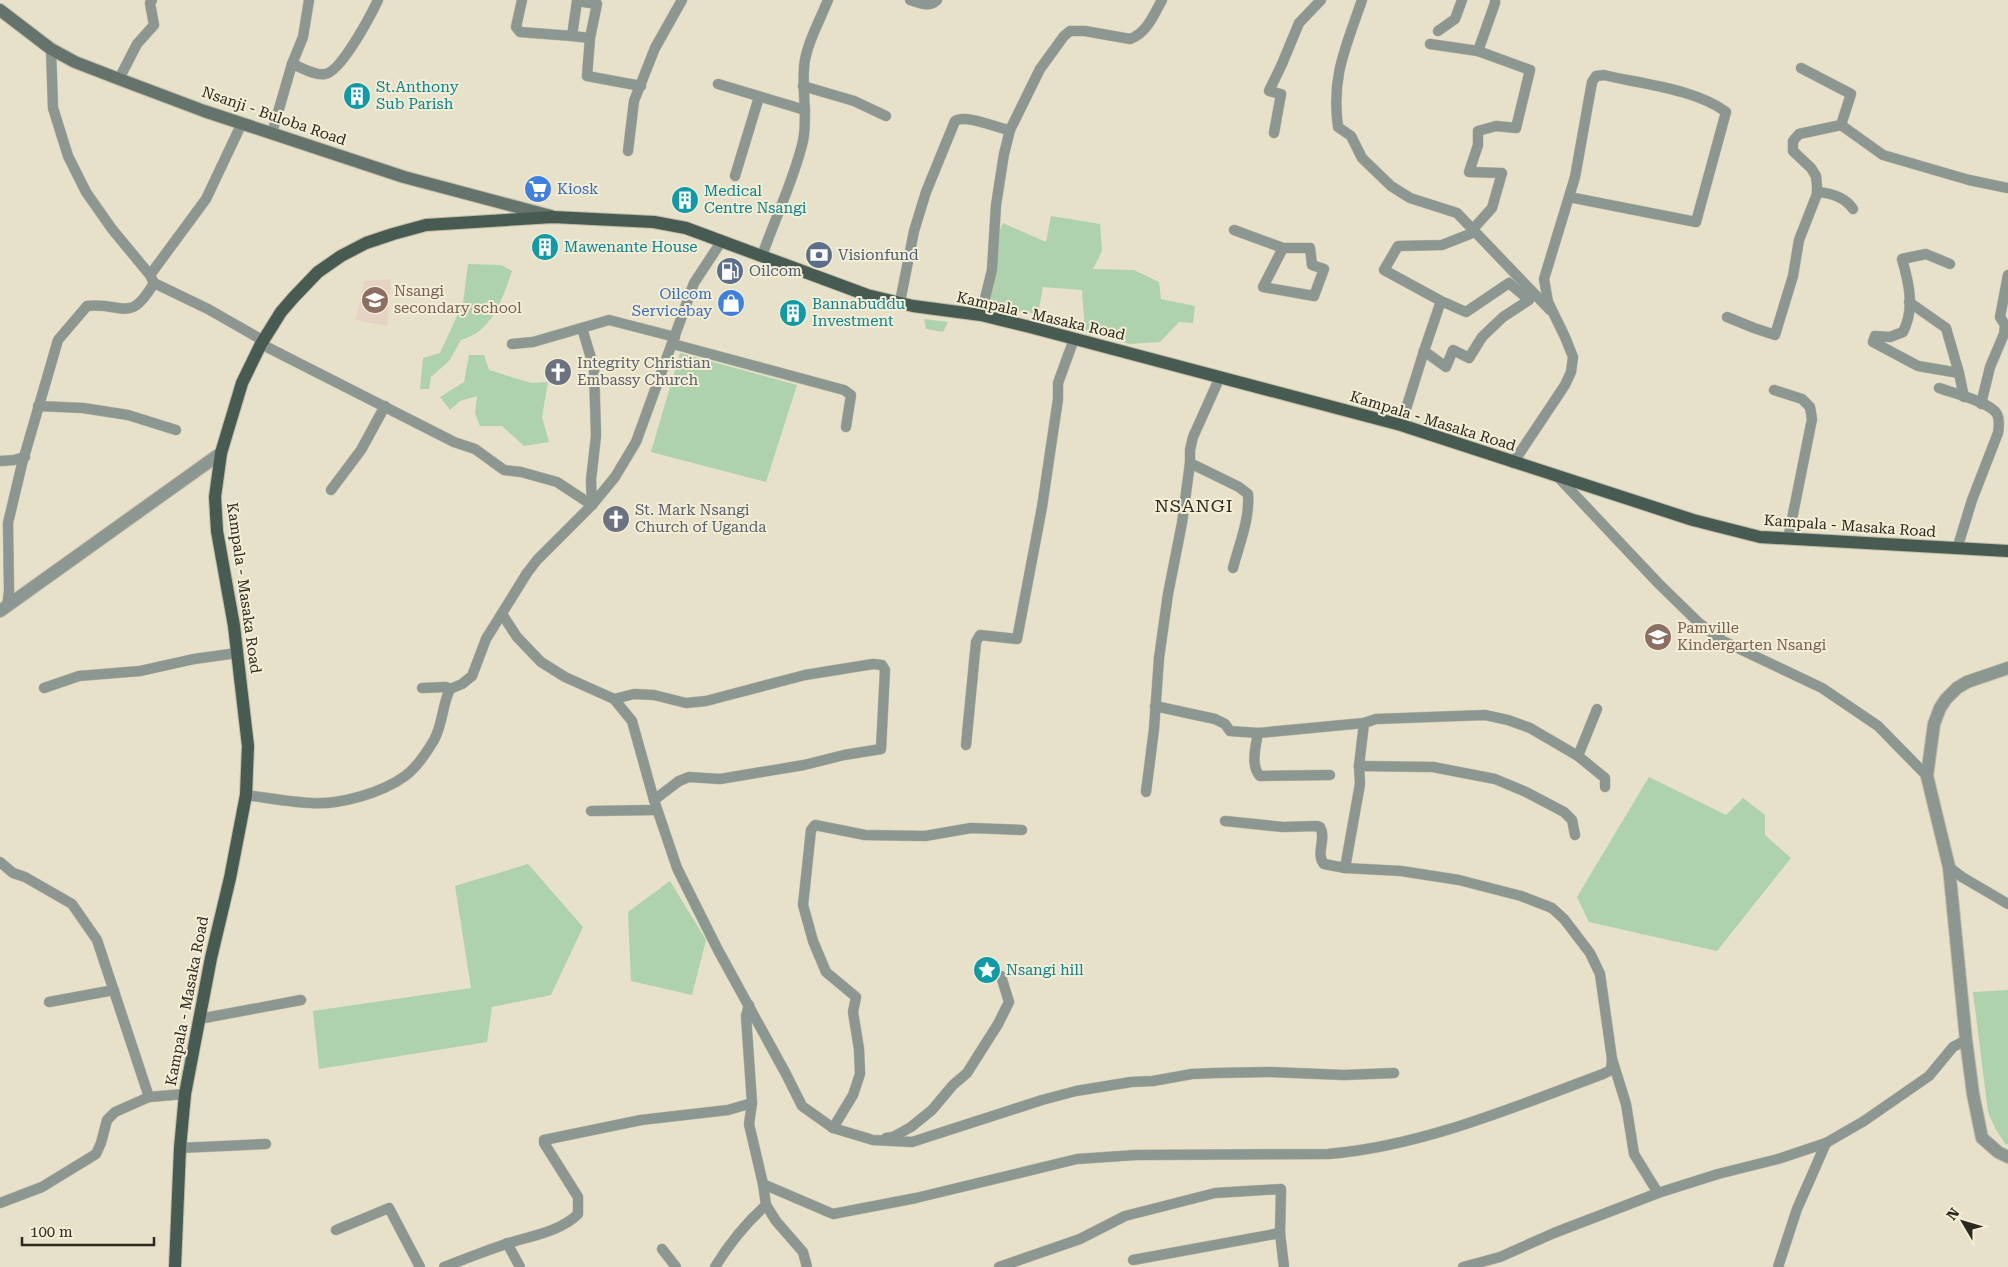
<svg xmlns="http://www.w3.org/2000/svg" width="2008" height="1267" viewBox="0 0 2008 1267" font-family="'Roboto Serif',serif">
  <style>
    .education { fill: #e5d3c3 }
    .green { fill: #add2ac }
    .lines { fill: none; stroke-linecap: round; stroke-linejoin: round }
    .minor-casing { stroke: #c0bca6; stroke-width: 11 }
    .tertiary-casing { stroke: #c0bca6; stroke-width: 14 }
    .secondary-casing { stroke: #c0bca6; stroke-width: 14 }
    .primary-casing { stroke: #c0bca6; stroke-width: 14 }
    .minor { stroke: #8c9792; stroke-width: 10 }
    .tertiary { stroke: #8c9792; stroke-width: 12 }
    .secondary { stroke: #64746d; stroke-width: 12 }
    .primary { stroke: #475b52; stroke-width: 12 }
    .labels { text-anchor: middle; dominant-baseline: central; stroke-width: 4; stroke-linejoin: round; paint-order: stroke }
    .culture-label { font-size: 15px; fill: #0d838f; stroke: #f3eed5; text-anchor: start }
    .street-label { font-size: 15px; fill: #2a281f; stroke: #f3eed5 }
    .shop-label { font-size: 15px; fill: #366cbe; stroke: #f3eed5; text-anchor: start }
    .service-label { font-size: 15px; fill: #4e5e75; stroke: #f3eed5; text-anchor: start }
    .education-label { font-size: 15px; fill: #785e54; stroke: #f3eed5; text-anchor: start }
    .worship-label { font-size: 15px; fill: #5b616d; stroke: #f3eed5; text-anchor: start }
    .quarter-label { font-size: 18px; letter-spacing: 1px; fill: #2a281f; stroke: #f3eed5 }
  </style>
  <rect width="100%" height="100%" fill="#e6e1c8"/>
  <!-- education -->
  <polygon class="education" points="391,279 387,326 356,320 364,281"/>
  <!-- green -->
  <g class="green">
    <polygon points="1051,216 1100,224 1102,251 1093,269 1134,270 1159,282 1161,299 1195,306 1193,323 1179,322 1160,342 1130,344 1085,332 1082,290 1043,287 1038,314 985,305 992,251 1003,223 1046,242"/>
    <path d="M468,264L501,265L512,271C502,299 493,331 461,340L449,361L431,377L429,389H420L423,358L440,353L463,303Z"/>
    <polygon points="924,319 948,322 943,332 926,329"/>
    <polygon points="680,353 797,385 766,482 651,452"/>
    <polygon points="469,355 484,355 489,370 531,383 548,382 542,417 549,442 524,446 502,426 480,426 475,413 477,396 460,401 450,410 440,397 464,382"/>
    <polygon points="1649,777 1726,815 1743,798 1765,815 1765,835 1791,858 1717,951 1589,922 1577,897"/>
    <polygon points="528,864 583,927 551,995 492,1007 487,1042 319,1069 313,1011 471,988 455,886"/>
    <polygon points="670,881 706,940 692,995 631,981 628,912"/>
    <polygon points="2008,990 2008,1144 2006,1145 1995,1128 1988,1112 1973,992"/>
  </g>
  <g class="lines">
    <!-- minor casing -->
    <g class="minor-casing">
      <g id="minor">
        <polyline points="522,0 516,27 520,32 572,36"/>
        <path d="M910,0C920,3 929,8 937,0"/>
        <path d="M1362,0C1346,47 1331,76 1338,127L1351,136L1362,158L1391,186L1410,198L1457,213L1550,310"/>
        <polyline points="1438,31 1455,19 1462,0"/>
        <polyline points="590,38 572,36 577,1 597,4 590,38 587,76 641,86"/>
        <polyline points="1430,44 1478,51 1495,3 1495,0"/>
        <polyline points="51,49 53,108 68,156 86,192 112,229 150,275 154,283 208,309 264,341"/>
        <path d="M292,64C301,67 315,76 325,74C341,72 371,15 378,0"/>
        <polyline points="119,79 137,44 154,25 150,3 152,0"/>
        <polyline points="718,84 805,110"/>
        <polyline points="803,86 854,101 886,116"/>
        <polyline points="1841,125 1883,155 1969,180 2008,188"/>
        <polyline points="272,133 292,64 303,37 309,0"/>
        <polyline points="1274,133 1281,94 1269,91 1282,64 1299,23 1321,0"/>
        <polyline points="628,151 634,101 655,48 682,0"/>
        <polyline points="735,176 759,97"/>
        <path d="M1817,192C1831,193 1845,197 1853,209"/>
        <polyline points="1473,229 1492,208 1502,173 1469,172 1478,145 1478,131 1496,126 1516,128 1530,70 1478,51"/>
        <polyline points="1234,230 1283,248 1310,248 1312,265 1324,269 1314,296 1263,287 1283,248"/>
        <path d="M762,256C775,218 794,180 803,141C808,117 802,93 804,68C805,47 820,20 828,0"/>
        <path d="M1950,264L1926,254L1902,259C1909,283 1915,309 1903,332L1890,337L1875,336L1873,342L1918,366L1959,373L1964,397"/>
        <polyline points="150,275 206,199 242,123"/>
        <polyline points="1441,301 1424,351 1446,367 1453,350 1469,358 1482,337 1503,317 1529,300 1509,283 1466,312 1441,301 1384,270 1398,246 1442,245 1475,232"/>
        <path d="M900,302L914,231L926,192L955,121C967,114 996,128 1010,130"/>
        <polyline points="1909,302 1946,328 1959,373"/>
        <path d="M981,315L992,270L996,205L1004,154L1010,130L1040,69L1064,36L1070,31H1085L1130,39C1147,33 1154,14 1162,0"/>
        <polyline points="1727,317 1754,328 1775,335 1793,276 1799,240 1817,194 1817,186 1816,176 1811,168 1793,151 1793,141 1799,134 1841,125 1851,94 1801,68"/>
        <polyline points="582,328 594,368 596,436 591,480 592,505"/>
        <polyline points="261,344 454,442 475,449 504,470 521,472 557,482 592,505"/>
        <polyline points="512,344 533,342 609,320 675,337"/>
        <polyline points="673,344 844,390 851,395 846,427"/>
        <path d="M1939,388C1953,393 1990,402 1997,414C2000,420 1999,427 1998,433L1972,500L1957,549"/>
        <polyline points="1774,390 1802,399 1810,407 1812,419 1788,539"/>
        <polyline points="1981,404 1990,367 2004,334 2005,325 2000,317 2008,275"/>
        <polyline points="38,406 83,408 128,415 176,430"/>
        <polyline points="1401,425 1424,351"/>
        <polyline points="0,461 14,460 25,457"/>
        <path d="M1190,463L1239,487L1248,494C1250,519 1239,545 1233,568"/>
        <path d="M1513,463L1565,385L1571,372L1573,357L1565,337L1548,302L1544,279L1575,177L1592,82L1596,76L1604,75C1641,84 1696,89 1726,112L1696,222L1569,197"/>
        <polyline points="1559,478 1659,584 1699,623 1723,641 1822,688 1878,726 1927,776"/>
        <polyline points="331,490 361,450 385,406"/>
        <path d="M7,607L9,591L8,523L22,464L58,340L87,306C124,302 129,325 154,283"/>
        <polyline points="502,614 517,637 541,662 565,677 614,699 632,721 654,800 677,868 718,950 786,1074 802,1106 833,1128 873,1140 912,1142 1042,1100 1076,1091 1131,1082 1153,1081 1192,1074 1216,1073 1269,1072 1344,1075 1394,1073"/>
        <polyline points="44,688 79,676 140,671 194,659 237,653"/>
        <polyline points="422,688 446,687 450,689"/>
        <polyline points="614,699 634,694 654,695 686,703 706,701 805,675 873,664 882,665 885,670 881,749 844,755 804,765 720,779 689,777 679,781 654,800"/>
        <polyline points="1155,706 1215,719 1225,724 1230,731 1258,733 1364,723 1376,719 1485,715 1508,720 1530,728 1578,756 1597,709"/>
        <path d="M1258,733C1256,745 1250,766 1260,776L1330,775"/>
        <polyline points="966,745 976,642 980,635 1017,639 1042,507 1058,399 1058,383 1074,339"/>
        <polyline points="1578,756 1605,778 1605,787"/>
        <polyline points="1359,766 1433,767 1495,779 1526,792 1564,812 1572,820 1575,835"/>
        <polyline points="1146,792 1154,729 1159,658 1168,594 1182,523 1190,463 1190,450 1193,437 1220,377"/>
        <path d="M246,795C268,798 289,802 311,803C339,805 382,793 405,776C416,768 427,752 434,740C443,724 442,705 450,689L462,684L472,676L486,639L527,573L537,560L592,505L615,477L636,442L694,283L721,242"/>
        <polyline points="591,811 657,810"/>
        <path d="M1225,821L1283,827L1317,826L1320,827C1327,839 1315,853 1324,864L1345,868L1401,871L1459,880L1521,896L1552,908L1564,919L1590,953L1600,974L1612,1059L1626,1104L1634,1154L1658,1193L1718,1174L1778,1159L1826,1143L1864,1121L1929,1076L1953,1047L1966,1040"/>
        <polyline points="0,862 13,873 25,877 72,904 97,940 149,1097"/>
        <polyline points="1949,867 1962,877 2008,904"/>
        <polyline points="1345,868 1360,784 1359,766 1364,723"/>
        <polyline points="49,1002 114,990"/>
        <path d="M749,1005L746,1016L752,1103L749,1124L763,1184L833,1214L916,1198L1077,1159L1136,1155L1328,1154C1423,1146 1514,1107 1603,1074L1611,1070L1612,1059"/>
        <polyline points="199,1019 301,1000"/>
        <polyline points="833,1128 853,1095 860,1074 859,1049 853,1012 856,997 826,972 813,941 803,905 811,830 815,825 865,835 925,836 971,828 1022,830"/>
        <polyline points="886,1138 893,1137 911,1127 932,1110 953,1085 967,1073 998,1024 1009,1002 1001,976"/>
        <polyline points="180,1148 266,1144"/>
        <polyline points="763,1184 766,1205 776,1221 803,1252 807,1267"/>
        <polyline points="0,1203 42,1187 96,1154 101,1143 107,1120 115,1112 149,1097 185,1094"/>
        <polyline points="336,1230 389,1208 420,1267"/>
        <polyline points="507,1243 520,1267"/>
        <polyline points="662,1249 676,1267"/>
        <polyline points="1133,1260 1280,1233"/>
        <path d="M444,1267C465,1259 485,1251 506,1244C530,1236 560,1232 578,1214V1197L544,1143V1140L641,1120L728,1110L752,1103"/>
        <path d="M715,1267C729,1244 746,1223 766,1205"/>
        <polyline points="999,1267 1080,1239 1125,1216 1215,1193 1281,1189 1280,1233 1284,1267"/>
        <polyline points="1463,1267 1500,1257 1554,1233 1658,1193"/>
        <polyline points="1778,1267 1797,1209 1826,1143"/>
      </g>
    </g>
    <!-- tertiary casing -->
    <g class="tertiary-casing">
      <g id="tertiary">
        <polyline points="0,611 221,453"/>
        <polyline points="2008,668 1967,682 1957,688 1946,699 1940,708 1934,724 1927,776 1949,867 1966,1040 1973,1094 1982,1138 1998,1152 2008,1157"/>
      </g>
    </g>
    <!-- secondary casing -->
    <g class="secondary-casing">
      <polyline id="secondary" points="0,10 51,49 75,62 119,79 204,111 404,177 551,216"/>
    </g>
    <!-- primary casing -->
    <g class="primary-casing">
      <polyline id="primary" points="175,1267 180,1148 185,1094 211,958 230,878 246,795 248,746 234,626 217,531 215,497 221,453 242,383 261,344 281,312 294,297 318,272 341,256 366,243 393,234 426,225 553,217 654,222 686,228 867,295 913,306 981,315 1030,327 1401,425 1693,520 1760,537 2008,551"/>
    </g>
    <!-- minor -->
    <use href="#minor" class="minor"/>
    <!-- tertiary -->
    <use href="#tertiary" class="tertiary"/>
    <!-- secondary -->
    <use href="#secondary" class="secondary"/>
    <!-- primary -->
    <use href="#primary" class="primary"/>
  </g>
  <!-- icons -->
  <defs>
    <g id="building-disc" transform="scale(1.4375)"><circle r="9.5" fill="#0f9aa8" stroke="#f3eed5"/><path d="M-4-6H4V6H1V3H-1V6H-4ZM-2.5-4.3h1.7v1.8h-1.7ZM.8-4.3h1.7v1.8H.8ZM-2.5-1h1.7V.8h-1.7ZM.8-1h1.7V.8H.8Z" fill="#fff"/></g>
    <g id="supermarket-disc" transform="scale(1.4375)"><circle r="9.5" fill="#3f7fe0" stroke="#f3eed5"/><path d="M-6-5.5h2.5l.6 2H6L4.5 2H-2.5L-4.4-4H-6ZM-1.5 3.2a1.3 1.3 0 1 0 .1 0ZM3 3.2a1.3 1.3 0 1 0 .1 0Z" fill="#fff"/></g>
    <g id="bank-disc" transform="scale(1.4375)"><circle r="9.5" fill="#5c6f8a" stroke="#f3eed5"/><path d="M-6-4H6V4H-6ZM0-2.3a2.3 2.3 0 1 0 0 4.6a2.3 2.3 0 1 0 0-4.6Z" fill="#fff"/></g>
    <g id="fuel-disc" transform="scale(1.4375)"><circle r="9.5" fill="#5c6f8a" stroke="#f3eed5"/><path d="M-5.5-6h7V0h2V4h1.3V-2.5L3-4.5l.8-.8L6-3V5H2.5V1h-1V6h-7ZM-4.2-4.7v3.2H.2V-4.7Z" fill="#fff"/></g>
    <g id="school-disc" transform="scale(1.4375)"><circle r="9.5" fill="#8d6e63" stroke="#f3eed5"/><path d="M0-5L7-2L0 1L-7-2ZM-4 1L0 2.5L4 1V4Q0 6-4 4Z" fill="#fff"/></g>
    <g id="shop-disc" transform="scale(1.4375)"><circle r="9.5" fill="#3f7fe0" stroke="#f3eed5"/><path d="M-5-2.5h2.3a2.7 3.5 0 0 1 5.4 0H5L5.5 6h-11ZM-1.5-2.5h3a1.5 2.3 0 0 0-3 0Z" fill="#fff"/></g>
    <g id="church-disc" transform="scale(1.4375)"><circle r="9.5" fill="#6b7280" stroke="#f3eed5"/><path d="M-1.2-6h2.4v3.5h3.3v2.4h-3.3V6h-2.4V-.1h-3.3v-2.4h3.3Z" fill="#fff"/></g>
    <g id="sight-disc" transform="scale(1.4375)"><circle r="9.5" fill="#0f9aa8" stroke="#f3eed5"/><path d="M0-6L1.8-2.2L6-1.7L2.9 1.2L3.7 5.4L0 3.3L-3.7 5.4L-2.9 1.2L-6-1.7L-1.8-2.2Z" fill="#fff"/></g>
  </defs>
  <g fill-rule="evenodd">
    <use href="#building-disc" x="357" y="96"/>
    <use href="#supermarket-disc" x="538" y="189"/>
    <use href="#building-disc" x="685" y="200"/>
    <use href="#building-disc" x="545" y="247"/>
    <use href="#bank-disc" x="819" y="255"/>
    <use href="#fuel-disc" x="730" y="271"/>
    <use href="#school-disc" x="375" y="300"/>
    <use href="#shop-disc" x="731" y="303"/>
    <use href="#building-disc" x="793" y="313"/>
    <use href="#church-disc" x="558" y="372"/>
    <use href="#church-disc" x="616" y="519"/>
    <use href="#school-disc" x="1658" y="637"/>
    <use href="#sight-disc" x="987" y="970"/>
  </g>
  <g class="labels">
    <!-- culture labels -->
    <g class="culture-label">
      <text x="376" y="87">St.Anthony<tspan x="376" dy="17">Sub Parish</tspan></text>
      <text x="704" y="191">Medical<tspan x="704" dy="17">Centre Nsangi</tspan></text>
      <text x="564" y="247">Mawenante House</text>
      <text x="812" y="304">Bannabuddu<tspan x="812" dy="17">Investment</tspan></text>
      <text x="1006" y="970">Nsangi hill</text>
    </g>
    <!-- street labels -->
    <g class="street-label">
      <text transform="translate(274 116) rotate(19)">Nsanji - Buloba Road</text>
      <text transform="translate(1041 316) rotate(13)">Kampala - Masaka Road</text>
      <text transform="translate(1433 421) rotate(17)">Kampala - Masaka Road</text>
      <text transform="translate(1850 526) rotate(4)">Kampala - Masaka Road</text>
      <text transform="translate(244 588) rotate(82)">Kampala - Masaka Road</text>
      <text transform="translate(187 1001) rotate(-79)">Kampala - Masaka Road</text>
    </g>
    <!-- shop labels -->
    <g class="shop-label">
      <text x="557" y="189">Kiosk</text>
      <text x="712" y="294" text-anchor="end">Oilcom<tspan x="712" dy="17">Servicebay</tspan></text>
    </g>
    <!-- service labels -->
    <g class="service-label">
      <text x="838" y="255">Visionfund</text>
      <text x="749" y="271">Oilcom</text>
    </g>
    <!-- education labels -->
    <g class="education-label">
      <text x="394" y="291">Nsangi<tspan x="394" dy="17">secondary school</tspan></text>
      <text x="1677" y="628">Pamville<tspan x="1677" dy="17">Kindergarten Nsangi</tspan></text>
    </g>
    <!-- worship labels -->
    <g class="worship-label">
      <text x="577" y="363">Integrity Christian<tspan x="577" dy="17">Embassy Church</tspan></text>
      <text x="635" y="510">St. Mark Nsangi<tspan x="635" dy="17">Church of Uganda</tspan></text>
    </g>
    <!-- quarter labels -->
    <g class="quarter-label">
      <text x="1194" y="505">NSANGI</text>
    </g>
  </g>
  <!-- north arrow -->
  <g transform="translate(1963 1222) rotate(308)" stroke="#f3eed5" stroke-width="4" paint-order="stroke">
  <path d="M0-4L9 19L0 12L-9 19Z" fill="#2a281f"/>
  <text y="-8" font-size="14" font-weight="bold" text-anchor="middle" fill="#2a281f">N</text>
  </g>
  <!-- scale -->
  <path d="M22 1237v8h132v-8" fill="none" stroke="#2a281f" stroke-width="2.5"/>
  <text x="30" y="1237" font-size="15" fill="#2a281f" stroke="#f3eed5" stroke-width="4" paint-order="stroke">100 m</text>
</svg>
